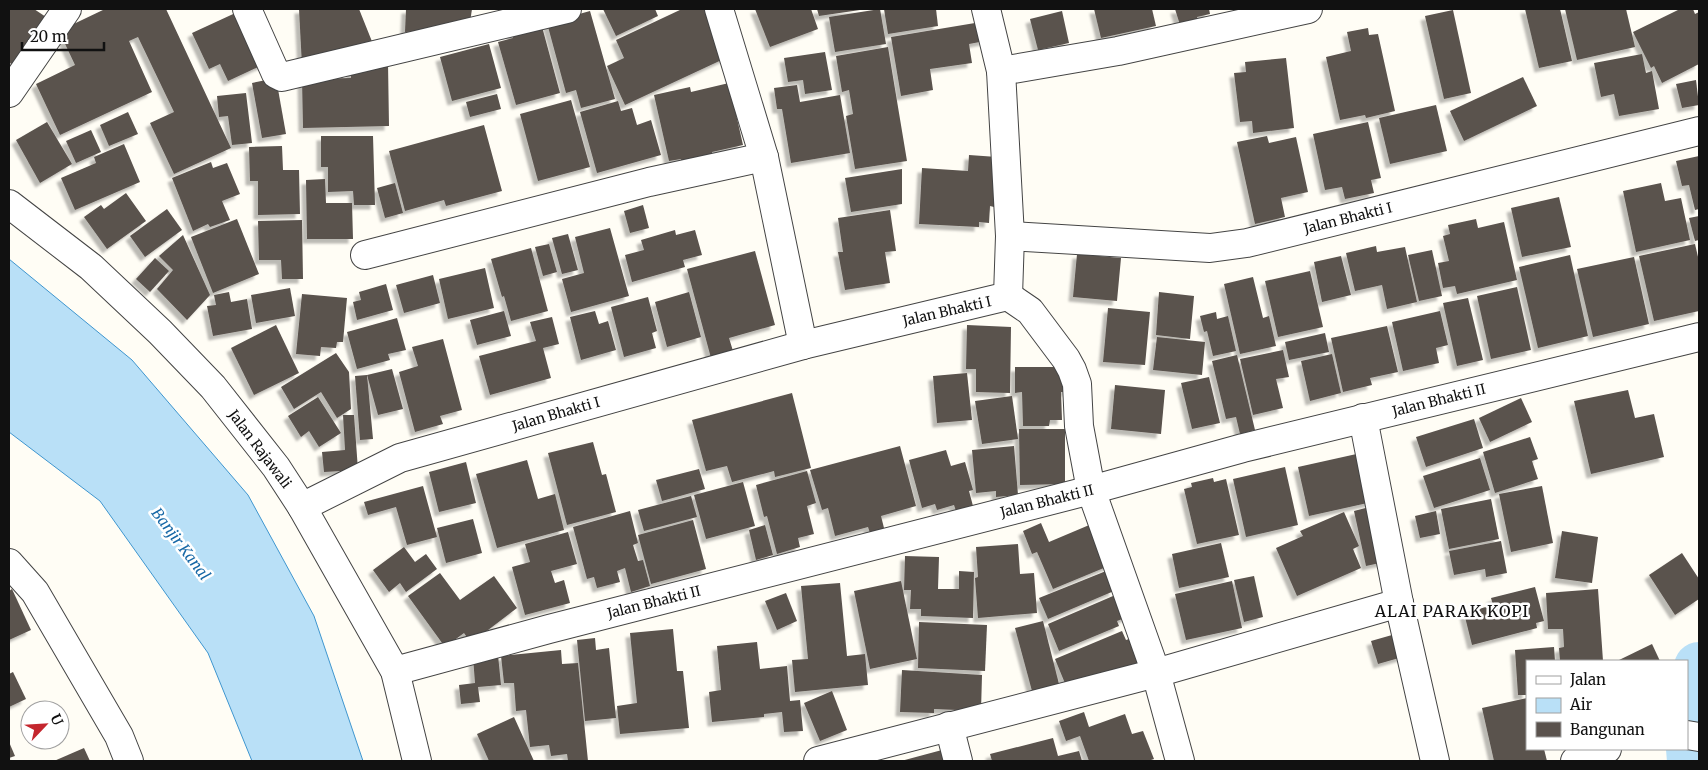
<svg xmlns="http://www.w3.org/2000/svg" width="1708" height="770" viewBox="0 0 1708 770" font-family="Merriweather,serif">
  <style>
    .water { fill: #b9e0f7; stroke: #3f96cf }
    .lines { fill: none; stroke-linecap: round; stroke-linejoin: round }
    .river { stroke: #b9e0f7; stroke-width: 50 }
    .building { fill: #5a524d; filter: url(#shadow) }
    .minor-casing { stroke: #444; stroke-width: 30 }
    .minor { stroke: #fff; stroke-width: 28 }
    .labels { text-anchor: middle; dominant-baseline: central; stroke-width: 5; stroke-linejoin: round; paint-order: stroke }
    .street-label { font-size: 14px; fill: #111; stroke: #fff }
    .water-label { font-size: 15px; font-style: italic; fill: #1768a6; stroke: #fff }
    .quarter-label { font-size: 16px; letter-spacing: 1px; fill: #111; stroke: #fff }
  </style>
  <defs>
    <filter id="shadow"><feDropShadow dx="-4.5" dy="4.5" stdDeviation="1" flood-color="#0004"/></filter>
  </defs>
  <rect width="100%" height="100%" fill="#fffdf5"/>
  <!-- water -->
  <polygon class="water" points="9,259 132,360 248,495 314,616 363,761 252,761 208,653 100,501 9,432"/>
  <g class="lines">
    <!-- river -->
    <polyline class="river" points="1692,761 1689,723 1699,667"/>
  </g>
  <!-- building -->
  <g class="building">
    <polygon points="9,9 34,9 49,19 16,67 9,62"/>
    <polygon points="105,9 166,9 231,148 174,174 150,123 174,112 138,37 129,41 152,92 60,135 36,84 75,65 59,31"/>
    <polygon points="244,9 269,62 228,81 220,64 209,69 192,33"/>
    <polygon points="299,9 359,9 373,44 302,66"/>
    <polygon points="406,9 472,9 469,29 405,32"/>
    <polygon points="603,9 655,9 658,16 616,36"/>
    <polygon points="682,9 706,9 728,57 625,105 607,66 624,58 616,40"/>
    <polygon points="755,9 811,9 818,29 770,47"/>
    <polygon points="817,9 860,9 860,10 819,16"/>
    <polygon points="880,9 886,44 835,52 829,17"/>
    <polygon points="884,9 936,9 938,26 888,34"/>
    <polygon points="1094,9 1152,9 1156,26 1101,38"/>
    <polygon points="1175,9 1209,9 1210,14 1197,17 1199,24 1181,28"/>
    <polygon points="1525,9 1560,9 1572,61 1539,68"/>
    <polygon points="1565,9 1626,9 1635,47 1577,60"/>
    <polygon points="1680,9 1693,9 1695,14 1699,12 1699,64 1662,83 1654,66 1651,68 1633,32"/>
    <polygon points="1453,10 1471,93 1444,99 1425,16"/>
    <polygon points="590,11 615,99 581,108 576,90 566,93 547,23"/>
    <polygon points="1062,11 1069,43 1038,50 1030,19"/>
    <polygon points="981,22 985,41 969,44 972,63 930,69 933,90 901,96 891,37"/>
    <polygon points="541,23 560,93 516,105 498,42 513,38 511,31"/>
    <polygon points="1368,28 1369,35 1378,34 1395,111 1366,118 1365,115 1340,120 1326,57 1351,51 1347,32"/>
    <polygon points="489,44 501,88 452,101 440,57"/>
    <polygon points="888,47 907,161 855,169 846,116 853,114 849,90 842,92 836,56"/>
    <polygon points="825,52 832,90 805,94 803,80 788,82 784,58"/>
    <polygon points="1642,54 1646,73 1652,71 1659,109 1619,116 1614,94 1601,97 1594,63"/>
    <polygon points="1286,58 1294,128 1253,133 1252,121 1240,122 1234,73 1246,72 1245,62"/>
    <polygon points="350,63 388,63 389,126 303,128 302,79 351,78"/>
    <polygon points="1523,77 1537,106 1464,141 1450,111"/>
    <polygon points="276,78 286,134 262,138 252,83"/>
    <polygon points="1696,80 1699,105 1682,108 1676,84"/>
    <polygon points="729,83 743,145 712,152 713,160 683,167 681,159 669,161 654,95 690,87 691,92"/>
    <polygon points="797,85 800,102 840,95 850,153 791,163 782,109 777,109 774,88"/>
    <polygon points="246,93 252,143 232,145 228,116 219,117 217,96"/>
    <polygon points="497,94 501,109 470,117 466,102"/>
    <polygon points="571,100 590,167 538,181 520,114"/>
    <polygon points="618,101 621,111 632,108 637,125 651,120 661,155 597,173 580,112"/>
    <polygon points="1436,105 1447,151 1390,164 1379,118"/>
    <polygon points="128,112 138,134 109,146 100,125"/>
    <polygon points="47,122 72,164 40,183 16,140"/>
    <polygon points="1368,122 1381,178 1371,180 1374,193 1345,199 1342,187 1325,190 1313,134"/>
    <polygon points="484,125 502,191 446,206 444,200 405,211 389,151"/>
    <polygon points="91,130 101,152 76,163 66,141"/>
    <polygon points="321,136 373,136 375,205 354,205 353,191 328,192 328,167 321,167"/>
    <polygon points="1267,136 1269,143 1296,137 1308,192 1281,198 1285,217 1255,224 1237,142"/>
    <polygon points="124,144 140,182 75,210 61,178 96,163 94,157"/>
    <polygon points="282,146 283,170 299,170 300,214 258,215 258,181 250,181 249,147"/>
    <polygon points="969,155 997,157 994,207 990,206 989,223 979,222 979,227 919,224 922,168 968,171"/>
    <polygon points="1699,156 1699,209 1695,210 1689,185 1682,186 1676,161"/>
    <polygon points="211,162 213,168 227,163 240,194 222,201 230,220 210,227 208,224 193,231 172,178"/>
    <polygon points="902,169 902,204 851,212 845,178"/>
    <polygon points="325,179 326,203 352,203 353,239 307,239 306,180"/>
    <polygon points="395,183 403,213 385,218 377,188"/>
    <polygon points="1661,183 1665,201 1681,198 1690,240 1636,252 1623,191"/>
    <polygon points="126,193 146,221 107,249 84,217 101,205 104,209"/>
    <polygon points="1559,197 1571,247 1522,257 1511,208"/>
    <polygon points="643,205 649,228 630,233 624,211"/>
    <polygon points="167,209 182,230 145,257 130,236"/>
    <polygon points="890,210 896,251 885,252 890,283 845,290 838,252 843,252 838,218"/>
    <polygon points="1699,216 1699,240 1695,241 1689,218"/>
    <polygon points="237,219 259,274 213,293 191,237"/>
    <polygon points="1476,219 1478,228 1504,222 1517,280 1457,294 1455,286 1443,288 1438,263 1449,261 1443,236 1450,234 1448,225"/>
    <polygon points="302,220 303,279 282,279 281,260 259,260 258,221"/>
    <polygon points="610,228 629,296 571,312 562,279 584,273 575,237"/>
    <polygon points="675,230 676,235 695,230 702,255 683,260 685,267 632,282 625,255 644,250 641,240"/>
    <polygon points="568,234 578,270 562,274 552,238"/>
    <polygon points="183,235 210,295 187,320 157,289 173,270 159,256"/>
    <polygon points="549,244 557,272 543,276 535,247"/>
    <polygon points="1695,244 1699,261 1699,311 1654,321 1639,256"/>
    <polygon points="1376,246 1377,252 1405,247 1417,302 1387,309 1382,285 1355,291 1346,253"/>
    <polygon points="531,248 548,311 511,321 504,296 502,297 491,259"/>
    <polygon points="1432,250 1442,296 1419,301 1408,255"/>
    <polygon points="755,251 775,325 729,338 733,351 711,358 687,269"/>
    <polygon points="1077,254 1121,258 1117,301 1073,297"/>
    <polygon points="1570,255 1588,336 1538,348 1519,267"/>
    <polygon points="1341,256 1351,295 1322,302 1314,262"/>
    <polygon points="1634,257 1649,324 1593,337 1577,269"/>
    <polygon points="155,258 169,271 150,292 136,279"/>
    <polygon points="485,268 494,308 448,319 439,279"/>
    <polygon points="1310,271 1323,327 1278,337 1265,281"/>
    <polygon points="433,275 440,303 404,313 396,285"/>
    <polygon points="1253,277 1263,318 1269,316 1276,346 1240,354 1224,284"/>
    <polygon points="386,284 393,310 357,320 353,302 361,300 359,292"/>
    <polygon points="1517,287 1531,350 1491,359 1477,296"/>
    <polygon points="290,288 295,316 256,323 251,295"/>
    <polygon points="229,292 231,302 247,299 252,329 213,336 207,306 216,305 214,295"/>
    <polygon points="689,292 701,337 667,347 655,302"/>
    <polygon points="1159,292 1194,296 1190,339 1156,335"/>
    <polygon points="302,294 347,298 343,342 337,342 336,348 321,347 320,356 296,354"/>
    <polygon points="648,297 657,331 652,333 656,348 624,357 611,307"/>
    <polygon points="1468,298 1483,360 1457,366 1443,303"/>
    <polygon points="1108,308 1150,312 1145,365 1103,362"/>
    <polygon points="504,311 511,336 477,345 470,320"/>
    <polygon points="595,311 599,324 608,321 616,350 581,360 570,317"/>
    <polygon points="1440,311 1448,345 1436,348 1439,363 1403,371 1392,322"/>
    <polygon points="1216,312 1217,319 1228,316 1236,351 1213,356 1207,331 1204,332 1200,316"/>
    <polygon points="552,317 559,344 543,348 551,378 490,395 479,356 536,341 530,322"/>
    <polygon points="397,318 406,350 388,354 390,360 357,369 347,332"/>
    <polygon points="276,325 299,373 254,395 231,348"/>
    <polygon points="967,325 1011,327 1010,393 976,392 976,369 966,369"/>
    <polygon points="1387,326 1398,372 1370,378 1372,385 1343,392 1331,338"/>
    <polygon points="1325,333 1329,352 1289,360 1285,342"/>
    <polygon points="1157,337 1205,342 1202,375 1153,370"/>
    <polygon points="443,339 462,410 440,416 443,424 415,432 399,372 418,366 412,347"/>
    <polygon points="1283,350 1289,377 1276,379 1283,408 1253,415 1240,359"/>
    <polygon points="336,353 349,372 351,409 337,418 321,392 294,409 281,387"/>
    <polygon points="1332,354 1341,393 1310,401 1301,361"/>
    <polygon points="1237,355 1255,430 1240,434 1236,417 1226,419 1212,361"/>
    <polygon points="1015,367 1067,367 1067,392 1061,392 1062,420 1050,420 1049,426 1023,426 1022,392 1015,393"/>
    <polygon points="392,369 403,409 378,415 367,375"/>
    <polygon points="967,373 972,420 937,423 933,376"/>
    <polygon points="367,375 373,439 360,440 355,376"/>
    <polygon points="1209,377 1220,423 1192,429 1181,383"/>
    <polygon points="1115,385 1165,390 1161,434 1111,429"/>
    <polygon points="1628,390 1635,418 1654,414 1664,457 1591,474 1574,401"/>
    <polygon points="792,393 811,468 775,477 774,471 732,482 727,466 706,471 692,420"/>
    <polygon points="1012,396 1018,439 982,444 975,401"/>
    <polygon points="318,397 341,433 319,447 309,431 301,437 288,416"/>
    <polygon points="1521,398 1532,422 1490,442 1479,418"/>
    <polygon points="343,415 354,415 358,470 324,472 322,452 345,450"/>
    <polygon points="1474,419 1483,448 1426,467 1416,437"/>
    <polygon points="1019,429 1065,429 1065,484 1020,485"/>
    <polygon points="1530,437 1538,459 1532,461 1538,479 1495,493 1483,452"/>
    <polygon points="593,442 602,475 606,474 616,512 567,525 548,453"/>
    <polygon points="900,446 916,506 881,516 885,532 871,536 868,527 835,536 828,508 822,510 810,470"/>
    <polygon points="1014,446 1018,495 996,497 996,491 976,493 972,450"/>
    <polygon points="946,450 951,466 965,462 973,490 969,491 973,506 956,511 954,505 937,510 935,504 922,508 909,460"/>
    <polygon points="1361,453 1372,502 1309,516 1298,467"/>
    <polygon points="1480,458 1490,490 1434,508 1423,476"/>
    <polygon points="527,460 538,499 555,494 564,530 497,548 476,474"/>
    <polygon points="466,462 476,503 439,512 429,472"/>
    <polygon points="1285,467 1298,525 1246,537 1233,479"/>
    <polygon points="699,469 705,489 662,501 656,480"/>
    <polygon points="807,471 816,503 807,506 814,534 798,538 800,547 777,554 767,516 764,517 756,485"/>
    <polygon points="1213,478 1214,482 1226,479 1239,535 1197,544 1184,489 1192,487 1191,483"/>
    <polygon points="743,482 755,526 706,539 694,495"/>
    <polygon points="423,486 437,537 407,545 396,507 368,515 364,502"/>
    <polygon points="1542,486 1553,543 1511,552 1499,494"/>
    <polygon points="691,496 697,517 644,531 638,510"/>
    <polygon points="1491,499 1499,539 1449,549 1441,509"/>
    <polygon points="1377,505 1389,561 1366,566 1354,511"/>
    <polygon points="630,511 638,543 633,545 638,561 643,560 650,586 631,592 625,568 617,571 620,582 597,588 594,577 587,579 573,527"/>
    <polygon points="1436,511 1440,534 1420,538 1415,516"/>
    <polygon points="1344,512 1359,546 1353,549 1361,568 1297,596 1276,548 1303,536 1300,531"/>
    <polygon points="473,519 482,553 446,563 437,528"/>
    <polygon points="693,520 706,569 651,584 638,535"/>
    <polygon points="1041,523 1049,542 1094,523 1111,565 1053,589 1037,552 1032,554 1023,531"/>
    <polygon points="765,525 773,555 756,560 749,530"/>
    <polygon points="1562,531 1598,537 1592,583 1555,578"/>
    <polygon points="568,532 577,564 551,571 555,583 564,580 570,603 525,615 512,567 530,562 525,544"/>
    <polygon points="1501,541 1507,573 1486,577 1485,569 1454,575 1449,551"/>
    <polygon points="1221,543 1229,577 1179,588 1172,554"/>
    <polygon points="1018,544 1020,574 1034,573 1037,613 978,618 975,578 978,577 976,547"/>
    <polygon points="404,547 415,562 426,554 437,569 406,592 400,583 389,592 373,570"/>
    <polygon points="1682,553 1699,579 1699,599 1675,615 1649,575"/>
    <polygon points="905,556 939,557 938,589 959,589 959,571 974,572 973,618 921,616 921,609 910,609 911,590 904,590"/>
    <polygon points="1106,571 1114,591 1048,619 1039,598"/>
    <polygon points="440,573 460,600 494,576 517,608 471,643 464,633 445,647 408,596"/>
    <polygon points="1254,576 1263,617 1244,622 1234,580"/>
    <polygon points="901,581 917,659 870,669 854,591"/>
    <polygon points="1232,581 1242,628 1186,640 1175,594"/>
    <polygon points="840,583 847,656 865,654 868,685 795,692 792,660 808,659 801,586"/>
    <polygon points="1535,587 1544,621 1536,623 1537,628 1472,645 1464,613 1493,605 1491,598"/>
    <polygon points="12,589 31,630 9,640 9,591"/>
    <polygon points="1598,589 1603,661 1560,661 1559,648 1564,647 1563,629 1548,629 1546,593"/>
    <polygon points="786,593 797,621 777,630 765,601"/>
    <polygon points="1120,593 1130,616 1117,621 1119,626 1059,651 1048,624"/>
    <polygon points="1043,621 1059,684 1032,691 1015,628"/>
    <polygon points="919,622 987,625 985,671 918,668"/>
    <polygon points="673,629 677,671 683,671 689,728 620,734 617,706 637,703 630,633"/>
    <polygon points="1122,631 1126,640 1129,639 1140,664 1069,693 1055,659"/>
    <polygon points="1399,633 1406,656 1378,664 1371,641"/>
    <polygon points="595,638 596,650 609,648 616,718 585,721 577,640"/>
    <polygon points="757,642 760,669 787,666 790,701 800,700 803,731 784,732 782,712 764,714 764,717 712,722 709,692 721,690 717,646"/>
    <polygon points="1652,644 1660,661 1617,661"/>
    <polygon points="1554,647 1555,661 1527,661 1527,695 1518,695 1515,650"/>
    <polygon points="561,650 562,664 578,663 588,761 568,761 567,754 551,756 549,745 530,747 526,710 516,711 514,683 504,683 501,656"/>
    <polygon points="498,655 501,685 478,687 480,702 461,704 459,685 475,683 473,657"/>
    <polygon points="902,670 982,675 981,711 934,709 934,713 900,712"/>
    <polygon points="13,672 26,699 9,707 9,674"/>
    <polygon points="832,691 847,730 820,741 804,703"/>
    <polygon points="1527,698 1527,749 1544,749 1547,761 1494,761 1482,708"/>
    <polygon points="1084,712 1089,727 1125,714 1132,734 1143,731 1154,759 1148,761 1089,761 1080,736 1066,741 1059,721"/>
    <polygon points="514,717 534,761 489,761 477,734"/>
    <polygon points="1053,738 1058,756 1079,751 1082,761 992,761 990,754"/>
    <polygon points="9,742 15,756 9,758"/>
    <polygon points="84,748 90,761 54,761"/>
    <polygon points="942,750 945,761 901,761"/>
  </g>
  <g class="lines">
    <!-- minor casing -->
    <g class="minor-casing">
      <g id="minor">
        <polyline points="247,9 276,74 282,77 567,9"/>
        <polyline points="719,9 764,157 803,345"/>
        <polyline points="1001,71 1118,51 1308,9"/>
        <polyline points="9,93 67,9"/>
        <polyline points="9,204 91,267 160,332 213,387 276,467 302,507 395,671 417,761"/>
        <polyline points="1010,236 1210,248 1247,243 1699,131"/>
        <polyline points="365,255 649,182 764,157"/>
        <polyline points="1008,296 1030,311 1066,359 1072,370 1077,384 1079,426 1091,490 1156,673 1180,761"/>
        <polyline points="1363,418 1399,603 1435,761"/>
        <polyline points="302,507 400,458 803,345 1008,296 1010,236 1001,71 986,9"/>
        <polyline points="9,563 35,592 119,736 129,761"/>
        <polyline points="395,671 549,629 1091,490 1243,448 1699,337"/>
        <polyline points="949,726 958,761"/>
        <polyline points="1687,735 1699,737"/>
        <polyline points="818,761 1156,673 1399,603"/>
        <polyline points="1575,761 1607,749"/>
      </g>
    </g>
    <!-- minor -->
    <use href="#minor" class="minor"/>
  </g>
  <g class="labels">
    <!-- street labels -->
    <g class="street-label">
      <text transform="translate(1348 218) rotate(-14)">Jalan Bhakti I</text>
      <text transform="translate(947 311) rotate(-13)">Jalan Bhakti I</text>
      <text transform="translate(1439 400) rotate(-14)">Jalan Bhakti II</text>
      <text transform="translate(556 414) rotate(-16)">Jalan Bhakti I</text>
      <text transform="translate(260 449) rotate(53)">Jalan Rajawali</text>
      <text transform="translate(1047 501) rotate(-14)">Jalan Bhakti II</text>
      <text transform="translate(654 602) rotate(-14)">Jalan Bhakti II</text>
    </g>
    <!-- water labels -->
    <g class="water-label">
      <text transform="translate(181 544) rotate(53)">Banjir Kanal</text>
    </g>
    <!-- quarter labels -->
    <g class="quarter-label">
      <text x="1452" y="611">ALAI PARAK KOPI</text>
    </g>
  </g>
  <!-- border -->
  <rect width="1708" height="770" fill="none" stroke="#111111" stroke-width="20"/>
  <!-- legend -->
  <rect x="1526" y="660" width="162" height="90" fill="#ffffff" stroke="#a0a0a0"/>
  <rect x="1536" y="676" width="25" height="8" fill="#ffffff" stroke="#a0a0a0"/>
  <text x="1570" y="685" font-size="15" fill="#111111">Jalan</text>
  <rect x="1536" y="698" width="25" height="15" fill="#b9e0f7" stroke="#a0a0a0"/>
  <text x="1570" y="710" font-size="15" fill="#111111">Air</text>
  <rect x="1536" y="722" width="25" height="15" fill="#5a524d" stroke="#a0a0a0"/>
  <text x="1570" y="735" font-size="15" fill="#111111">Bangunan</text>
  <!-- north arrow -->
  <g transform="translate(45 725) rotate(65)"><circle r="24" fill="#ffffff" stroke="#a0a0a0"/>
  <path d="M0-4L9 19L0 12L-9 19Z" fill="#c4262e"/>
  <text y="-8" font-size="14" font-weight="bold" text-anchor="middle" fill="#111111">U</text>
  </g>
  <!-- scale -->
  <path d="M22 42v8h82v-8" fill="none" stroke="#111111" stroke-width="2.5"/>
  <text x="30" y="42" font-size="15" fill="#111111" stroke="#ffffff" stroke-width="4" paint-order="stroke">20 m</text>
</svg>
